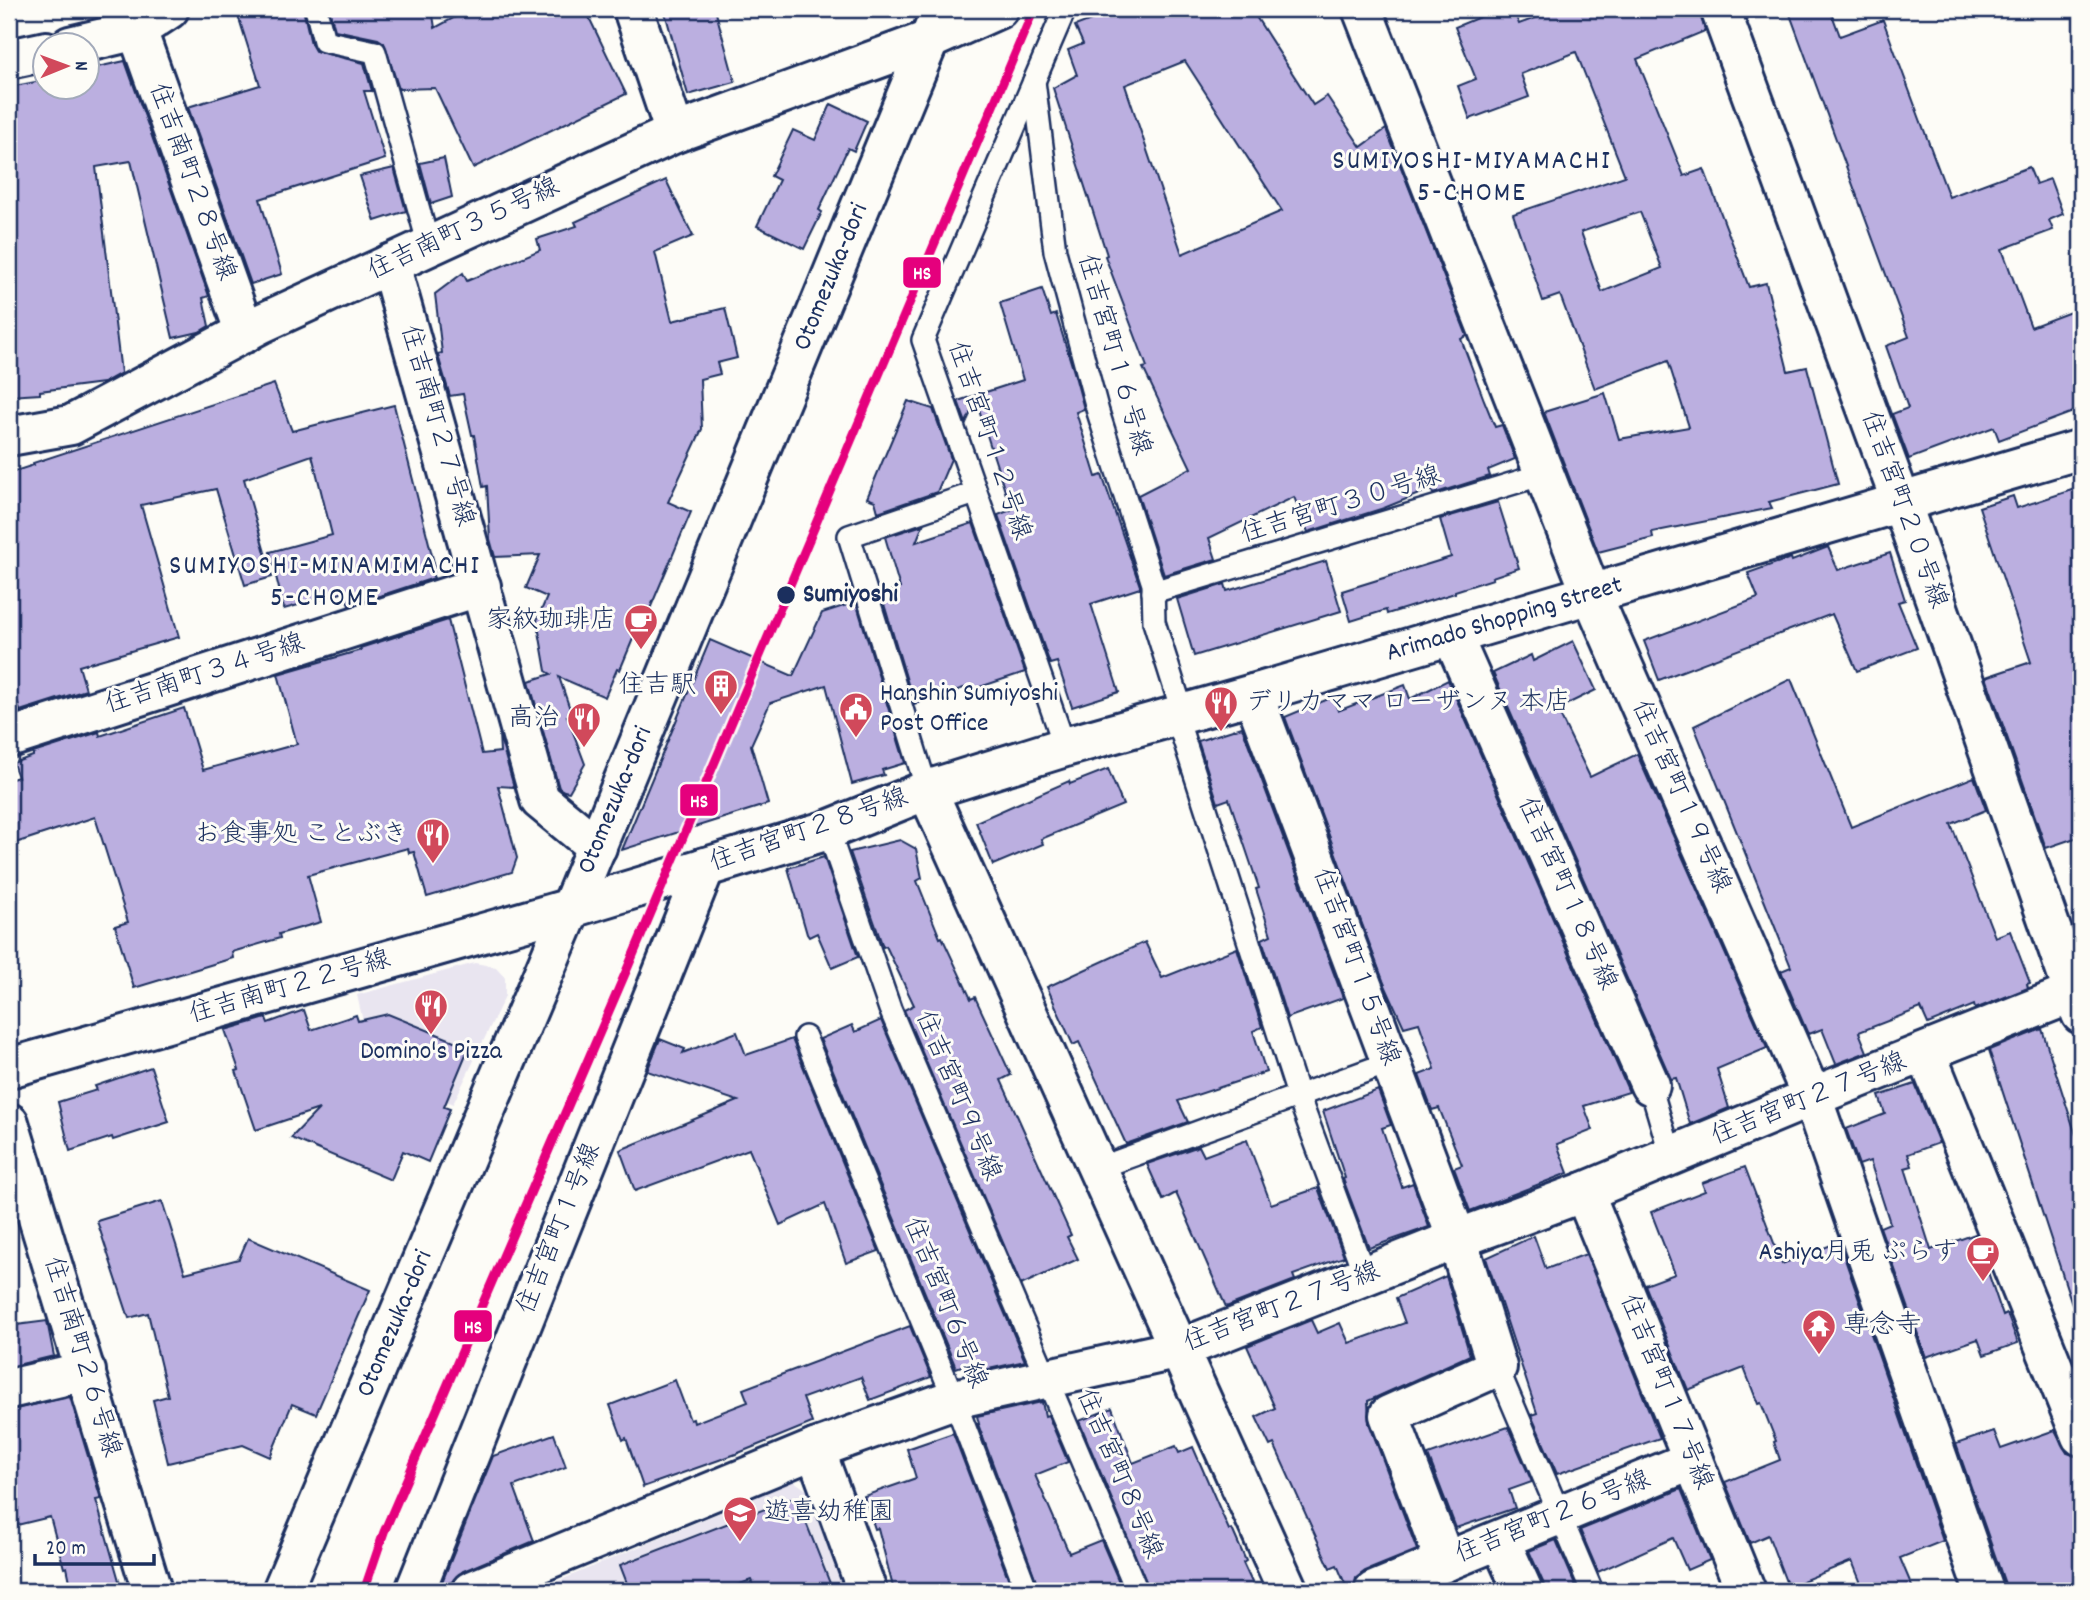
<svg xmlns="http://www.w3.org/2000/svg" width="2090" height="1600" viewBox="0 0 2090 1600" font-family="Dekko,'Klee One',sans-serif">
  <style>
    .built { fill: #e9e5f0 }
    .building { fill: #bbafe0; stroke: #1b2f5e; stroke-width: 2; fill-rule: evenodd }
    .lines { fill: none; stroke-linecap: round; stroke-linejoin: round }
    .lane-casing { stroke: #1b2f5e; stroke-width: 26 }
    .street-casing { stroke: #1b2f5e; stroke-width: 44 }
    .secondary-casing { stroke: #1b2f5e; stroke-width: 44 }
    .lane { stroke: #fdfcf7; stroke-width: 21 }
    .street { stroke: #fdfcf7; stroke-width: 38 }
    .secondary { stroke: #fdfcf7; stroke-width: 38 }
    .rail-1-casing { stroke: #fdfcf7; stroke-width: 14 }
    .rail-1 { stroke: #e5007d; stroke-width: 9 }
    .stop-dot { fill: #1b2f5e; stroke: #fdfcf7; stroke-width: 2.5 }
    .labels { text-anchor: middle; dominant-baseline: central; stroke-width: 6; stroke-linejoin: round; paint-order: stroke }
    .street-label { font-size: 26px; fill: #1b2f5e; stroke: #fdfcf7 }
    .stop-label { font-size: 26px; font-weight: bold; fill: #1b2f5e; stroke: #fdfcf7; text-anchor: start }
    .poi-label { font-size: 26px; fill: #1b2f5e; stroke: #fdfcf7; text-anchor: end }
    .neighbourhood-label { font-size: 28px; letter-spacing: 2px; fill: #1b2f5e; stroke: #fdfcf7 }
    .line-badge { stroke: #fdfcf7; stroke-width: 2.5 }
    .badge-label { font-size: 19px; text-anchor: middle; font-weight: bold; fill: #fff }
  </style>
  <rect width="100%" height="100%" fill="#fdfcf7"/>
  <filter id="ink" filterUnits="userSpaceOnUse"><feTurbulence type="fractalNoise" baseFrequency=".0143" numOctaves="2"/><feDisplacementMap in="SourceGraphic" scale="14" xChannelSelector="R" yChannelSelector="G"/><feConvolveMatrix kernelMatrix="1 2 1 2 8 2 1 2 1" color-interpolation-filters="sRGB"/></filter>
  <g filter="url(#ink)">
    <!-- built -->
    <g class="built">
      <polygon points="475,963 496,967 505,977 505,996 453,1104 384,1074 362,1017 357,995"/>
      <polygon points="794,1481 815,1496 852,1591 535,1591"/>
    </g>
    <!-- building -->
    <g class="building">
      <polygon points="236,9 303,9 311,44 315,51 364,63 372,91 364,91 385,159 260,199 282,274 251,284 188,107 260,85"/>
      <polygon points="329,9 432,9 435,28 470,9 585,9 626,94 473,168 435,88 399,89 384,43 378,39 335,30"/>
      <polygon points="664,9 715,9 735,82 688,95"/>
      <path d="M1120,9H1251L1313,105L1327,96L1361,147L1386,129L1467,336L1461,339L1484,400L1495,427L1502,425L1515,459L1488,470L1490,476L1433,494L1431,489L1384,508L1308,532L1294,497L1209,538L1216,559L1164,575L1138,495L1191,468L1143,368L1147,367L1105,256L1107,255L1053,88L1077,75L1068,50L1083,44L1075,26ZM1185,61L1282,211L1182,254L1125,85Z"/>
      <path d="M1499,9H1513L1519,24L1560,9H1699L1705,31L1637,59L1684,176L1704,169L1749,287L1766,283L1788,371L1807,367L1838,484L1769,502L1772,508L1652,532L1653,538L1598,552L1544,412L1605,393L1619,439L1689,427L1668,361L1595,389L1560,295L1543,301L1513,214L1625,176L1576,52L1521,74L1529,97L1470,119L1458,86L1476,79L1455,27ZM1640,212L1662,268L1602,292L1581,232Z"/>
      <polygon points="1788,9 1830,9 1840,36 1883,20 1949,197 2029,167 2036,184 2050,179 2063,214 2049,220 2053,230 2002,249 2031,327 2081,308 2081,409 1999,440 1994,427 1909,459 1892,414 1908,408 1886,346 1909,337"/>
      <polygon points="125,61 209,296 203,298 209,326 199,332 173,338 131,161 96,167 121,373 103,383 40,391 40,394 9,396 9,87 46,80 46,88 88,88 88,69"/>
      <polygon points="831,104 867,121 854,151 848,148 819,210 822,212 804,249 757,226 779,180 771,176 793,130 815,140"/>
      <polygon points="444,158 452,197 431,204 420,163"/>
      <polygon points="394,168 406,211 375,221 360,176"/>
      <polygon points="666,180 693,236 655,252 672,321 725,308 737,358 717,363 720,374 700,379 702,429 668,502 691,512 644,623 640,622 620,670 617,669 605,697 559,677 572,715 567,716 585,764 569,792 564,791 559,788 529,681 551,674 546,671 537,620 547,597 526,588 540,555 495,557 490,539 487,486 483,487 474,435 472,435 463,394 450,396 439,359 438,354 442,353 435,294 463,273 467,281 540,250 537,239 577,226 575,222"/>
      <polygon points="1042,289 1051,316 1056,314 1074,372 1084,409 1076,412 1096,477 1102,475 1140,586 1140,588 1091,604 1119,692 1072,707 1057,662 1050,664 998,515 1011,510 976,401 966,423 958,401 1023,380 1000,303"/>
      <polygon points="274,384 292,431 394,405 436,571 431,572 434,578 349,606 345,592 284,609 270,552 332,535 312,455 244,479 272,577 245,585 216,489 141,505 179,637 79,666 86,690 20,711 9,672 9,473 34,465 33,463"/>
      <polygon points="908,401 933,409 951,459 937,492 878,512 875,501 867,498"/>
      <polygon points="2081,487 2081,836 2046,848 1986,677 2031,662 1979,507 2013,496 2017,508"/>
      <polygon points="1498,502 1519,568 1492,577 1493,579 1455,591 1455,593 1387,614 1386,610 1351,621 1342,591 1451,557 1440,519"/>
      <polygon points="973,523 1025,672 974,689 973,685 914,704 881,594 900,588 885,537 923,525 916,542"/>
      <polygon points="1828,547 1838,570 1890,553 1905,600 1898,602 1917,648 1857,671 1832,614 1659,680 1644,641 1758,598 1748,573 1791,558 1792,561"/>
      <polygon points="1326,561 1341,611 1194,656 1177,599 1225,584 1227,591"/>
      <polygon points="856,602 905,763 882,770 884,775 852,784 826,685 770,703 751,745 768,804 622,850 710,640 793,676 822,613"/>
      <polygon points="448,620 482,754 500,752 499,734 514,787 498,786 517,858 512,872 427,897 414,852 409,853 408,848 308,875 321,922 279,934 280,938 232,952 233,958 134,988 115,926 128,922 95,817 9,845 9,780 18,777 13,763 33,756 33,753 99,732 100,736 184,708 203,770 297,744 278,674 361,650 360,648"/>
      <polygon points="1573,641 1596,690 1557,709 1590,777 1637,754 1767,1048 1717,1069 1729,1108 1690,1124 1676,1078 1671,1079 1493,673 1531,655 1533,661"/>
      <polygon points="1791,679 1851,827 1974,777 1986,810 1951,824 1995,937 2010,931 2030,983 2027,984 2028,988 1975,1009 1974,1005 1928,1024 1921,1008 1859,1032 1867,1052 1836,1064 1822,1029 1809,1034 1807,1032 1781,971 1791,967 1694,726"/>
      <polygon points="1448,680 1629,1092 1584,1106 1593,1130 1557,1144 1568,1173 1470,1211 1454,1168 1462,1165 1439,1108 1432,1110 1419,1075 1435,1069 1419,1023 1404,1027 1384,983 1285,717 1333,697 1338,711 1405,685 1410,699"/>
      <polygon points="1242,727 1343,998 1287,1018 1262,939 1271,935 1256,889 1259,888 1229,799 1218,803 1198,741"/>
      <polygon points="1108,769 1123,805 1041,839 1043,844 993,865 976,822 1069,781 1070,784"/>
      <polygon points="900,840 916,849 922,878 917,881 940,938 942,937 971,999 975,997 1011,1075 1001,1080 1071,1235 1067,1237 1078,1259 1021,1285 904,1010 914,1005 886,946 883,947 850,852"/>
      <polygon points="824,857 858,957 832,968 817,933 809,937 807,934 788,868"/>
      <polygon points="1145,942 1162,978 1237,948 1262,1027 1253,1031 1266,1072 1178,1101 1188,1122 1126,1144 1079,1042 1073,1045 1047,987"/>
      <polygon points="304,1010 311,1030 356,1015 358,1021 388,1014 469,1047 444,1107 450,1109 428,1162 403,1151 391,1180 291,1138 319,1109 256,1130 236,1071 239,1070 225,1030 266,1018 268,1023"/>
      <polygon points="881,1020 1025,1361 966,1374 964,1365 956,1368 820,1039 852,1025 855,1032"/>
      <polygon points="2042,1029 2081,1151 2081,1312 2075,1313 1989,1050"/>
      <polygon points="737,1032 746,1055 792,1039 879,1251 846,1263 825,1204 780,1225 749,1149 635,1191 620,1150 738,1101 647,1071 660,1039 685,1049 683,1053"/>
      <polygon points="151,1067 169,1122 113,1140 112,1137 70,1151 58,1102 97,1090 95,1086"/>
      <polygon points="1915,1084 1939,1143 1908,1154 1912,1166 1905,1168 1931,1250 1975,1234 2003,1316 2007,1314 2018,1343 1984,1355 1978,1339 1926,1357 1880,1227 1890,1223 1870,1161 1859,1165 1846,1129 1885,1114 1879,1096"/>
      <polygon points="1378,1090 1391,1125 1382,1128 1402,1187 1413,1183 1429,1227 1369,1248 1343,1179 1345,1178 1323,1111"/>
      <polygon points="1247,1140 1271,1204 1318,1188 1344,1257 1293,1275 1295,1280 1226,1307 1176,1193 1163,1200 1147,1164 1199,1146 1204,1156"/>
      <polygon points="1745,1167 1782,1264 1839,1242 1943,1541 1900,1558 1914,1591 1864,1591 1852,1561 1788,1587 1768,1535 1750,1543 1725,1482 1780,1460 1774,1442 1776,1441 1761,1403 1758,1404 1744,1368 1688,1390 1645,1285 1675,1274 1651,1212 1705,1191 1702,1183"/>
      <polygon points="162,1201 185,1273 239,1259 248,1238 370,1290 316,1414 292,1404 270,1457 243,1445 168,1463 153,1400 168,1396 148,1313 129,1318 97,1221"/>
      <polygon points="1534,1236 1546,1269 1586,1254 1660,1438 1557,1474 1531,1415 1537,1413 1486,1258"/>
      <polygon points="1446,1276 1470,1355 1368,1401 1369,1423 1417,1550 1365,1571 1356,1578 1353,1591 1348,1591 1337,1565 1330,1568 1274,1444 1270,1446 1256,1417 1275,1408 1247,1346 1311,1320 1317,1333 1340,1323 1349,1343 1405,1323 1396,1298"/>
      <polygon points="47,1321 54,1356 9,1367 9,1326"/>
      <polygon points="910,1326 931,1377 870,1400 861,1377 803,1398 812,1423 736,1454 643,1487 626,1438 623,1440 610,1405 675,1380 690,1420 693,1419 694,1423 748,1402 743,1389"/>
      <polygon points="70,1397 101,1499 96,1500 122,1591 72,1591 67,1567 64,1568 50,1517 9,1527 9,1410"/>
      <polygon points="1042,1402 1045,1416 1048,1415 1068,1462 1035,1475 1069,1553 1101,1540 1123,1591 1040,1591 978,1424 979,1424 977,1416"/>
      <polygon points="1112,1408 1133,1463 1176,1446 1179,1453 1193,1447 1229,1530 1232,1529 1246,1561 1243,1563 1256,1591 1150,1591 1079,1421"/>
      <polygon points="1508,1427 1532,1482 1509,1490 1515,1508 1456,1528 1428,1455"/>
      <polygon points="2055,1430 2067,1453 2081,1457 2081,1591 2005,1591 2005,1584 1956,1444 1994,1431 2001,1449"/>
      <polygon points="953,1433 1013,1591 894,1591 878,1528 875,1529 864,1496 916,1478 907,1449"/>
      <polygon points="554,1434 566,1467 514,1486 534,1541 463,1571 452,1582 440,1587 493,1456"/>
      <polygon points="1681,1489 1710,1560 1687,1570 1673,1538 1598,1572 1580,1530"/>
      <polygon points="796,1497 833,1591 755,1591 751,1580 721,1591 630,1591 620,1565"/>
      <polygon points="1556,1540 1578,1591 1545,1591 1543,1582 1529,1551"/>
    </g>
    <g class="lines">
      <!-- lane casing -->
      <g class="lane-casing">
        <g id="lane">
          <polyline points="316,9 324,41 375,52 429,246"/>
          <polyline points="1065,9 923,340 1065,747"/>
          <polyline points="1034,81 1055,251 1098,412 1153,584 1154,622 1183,714"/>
          <polyline points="1153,592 1544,474"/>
          <polyline points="1176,715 1298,1095 1365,1276"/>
          <polyline points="927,790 849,536 975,493"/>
          <polyline points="828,830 890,1009 1137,1591"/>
          <polyline points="805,1037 954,1399 1027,1591"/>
          <polyline points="1650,1085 1671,1156"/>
          <polyline points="1096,1169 1391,1062"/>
          <polyline points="1497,1367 1592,1591"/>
        </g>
      </g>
      <!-- street casing -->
      <g class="street-casing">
        <g id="street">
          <polyline points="633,9 675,133"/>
          <polyline points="1362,9 1591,593 1812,1097 1984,1591"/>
          <polyline points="1720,9 1901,502 2081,1014"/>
          <polyline points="137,30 245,333"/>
          <polyline points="70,46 137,30 169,9"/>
          <polyline points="9,59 46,51"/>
          <polyline points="390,264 540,800 597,847"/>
          <polyline points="9,436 71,425 260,324 675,133 929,40"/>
          <polyline points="1452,635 1650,1085"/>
          <polyline points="1253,694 1457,1239 1497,1367 1389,1415 1445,1562"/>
          <polyline points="9,738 481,586"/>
          <polyline points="571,908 828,830 927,790 1288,1591"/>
          <polyline points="1926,1053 2081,1436"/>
          <polyline points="9,1123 152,1591"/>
          <polyline points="1584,1192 1746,1591"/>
          <polyline points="9,1389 86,1371"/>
          <polyline points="815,1449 867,1591"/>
          <polyline points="1500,1540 1523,1591"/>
          <polyline points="415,1591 705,867"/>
          <polyline points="471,1591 815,1449 954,1399 1180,1349 1457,1239 1584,1192 1812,1097 2081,990"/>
          <polyline points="1374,1591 1693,1460"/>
        </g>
      </g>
      <!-- secondary casing -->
      <g class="secondary-casing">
        <g id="secondary">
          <polyline points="929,40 998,9"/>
          <path id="s1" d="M927,790L1065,747L1253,694L2081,449"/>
          <polyline points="9,1068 571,908"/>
          <path id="s2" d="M282,1591L571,908L942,9"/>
        </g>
      </g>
      <!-- lane -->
      <use href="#lane" class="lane"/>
      <!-- street -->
      <use href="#street" class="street"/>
      <!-- secondary -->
      <use href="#secondary" class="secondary"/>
      <!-- rail-1 casing -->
      <g class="rail-1-casing">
        <polyline id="rail-1" points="364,1591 384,1532 628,967 1034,9"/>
      </g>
      <!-- rail-1 -->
      <use href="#rail-1" class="rail-1"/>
    </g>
  </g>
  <!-- icons -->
  <defs>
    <g id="cafe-pin" transform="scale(1.75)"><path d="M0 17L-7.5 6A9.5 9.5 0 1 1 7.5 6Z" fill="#d1495b" stroke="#fdfcf7"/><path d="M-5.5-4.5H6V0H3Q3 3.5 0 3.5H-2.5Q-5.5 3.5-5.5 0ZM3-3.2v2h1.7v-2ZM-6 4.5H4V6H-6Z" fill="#fff"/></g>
    <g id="building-pin" transform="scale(1.75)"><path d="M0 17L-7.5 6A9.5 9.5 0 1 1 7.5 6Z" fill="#d1495b" stroke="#fdfcf7"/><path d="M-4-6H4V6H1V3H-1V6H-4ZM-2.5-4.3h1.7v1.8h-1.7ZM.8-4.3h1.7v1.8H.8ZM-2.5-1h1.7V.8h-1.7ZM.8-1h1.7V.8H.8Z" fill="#fff"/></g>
    <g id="restaurant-pin" transform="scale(1.75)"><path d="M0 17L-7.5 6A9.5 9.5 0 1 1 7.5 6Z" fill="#d1495b" stroke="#fdfcf7"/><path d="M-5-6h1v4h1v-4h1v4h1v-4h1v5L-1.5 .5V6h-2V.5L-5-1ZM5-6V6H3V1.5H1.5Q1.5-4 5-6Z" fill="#fff"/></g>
    <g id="civic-pin" transform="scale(1.75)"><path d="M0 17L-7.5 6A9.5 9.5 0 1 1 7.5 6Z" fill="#d1495b" stroke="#fdfcf7"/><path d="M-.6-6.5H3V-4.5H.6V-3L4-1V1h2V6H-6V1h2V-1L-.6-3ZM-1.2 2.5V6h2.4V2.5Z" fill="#fff"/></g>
    <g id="temple-pin" transform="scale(1.75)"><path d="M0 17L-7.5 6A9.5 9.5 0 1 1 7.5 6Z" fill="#d1495b" stroke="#fdfcf7"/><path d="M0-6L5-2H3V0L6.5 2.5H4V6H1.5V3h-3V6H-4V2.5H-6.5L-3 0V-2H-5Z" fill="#fff"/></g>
    <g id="school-pin" transform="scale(1.75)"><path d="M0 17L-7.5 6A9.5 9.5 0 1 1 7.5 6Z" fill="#d1495b" stroke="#fdfcf7"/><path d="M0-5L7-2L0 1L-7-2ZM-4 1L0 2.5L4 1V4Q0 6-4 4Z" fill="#fff"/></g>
  </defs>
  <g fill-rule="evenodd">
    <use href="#cafe-pin" x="641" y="621"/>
    <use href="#building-pin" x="721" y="686"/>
    <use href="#restaurant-pin" x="1221" y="703"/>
    <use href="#civic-pin" x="856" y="709"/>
    <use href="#restaurant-pin" x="584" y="719"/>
    <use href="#restaurant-pin" x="433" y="835"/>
    <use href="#restaurant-pin" x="431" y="1006"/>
    <use href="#cafe-pin" x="1983" y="1253"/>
    <use href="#temple-pin" x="1819" y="1326"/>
    <use href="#school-pin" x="740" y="1513"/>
  </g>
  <!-- markers -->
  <circle class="stop-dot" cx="786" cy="595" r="10"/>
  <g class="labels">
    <!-- street labels -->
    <g class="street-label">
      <text transform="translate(191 182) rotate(70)">住吉南町２８号線</text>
      <text transform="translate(464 230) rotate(-25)">住吉南町３５号線</text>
      <text stroke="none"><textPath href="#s2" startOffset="1424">Otomezuka-dori</textPath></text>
      <text transform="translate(1113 355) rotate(74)">住吉宮町１６号線</text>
      <text transform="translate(436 426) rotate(74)">住吉南町２７号線</text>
      <text transform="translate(988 441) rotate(71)">住吉宮町１２号線</text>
      <text transform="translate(1341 506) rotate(-17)">住吉宮町３０号線</text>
      <text transform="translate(1903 510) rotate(70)">住吉宮町２０号線</text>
      <text stroke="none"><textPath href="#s1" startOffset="602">Arimado Shopping Street</textPath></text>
      <text transform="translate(205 675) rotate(-18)">住吉南町３４号線</text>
      <text transform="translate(1680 797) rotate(66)">住吉宮町１９号線</text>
      <text stroke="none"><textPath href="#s2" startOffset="858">Otomezuka-dori</textPath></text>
      <text transform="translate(809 831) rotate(-19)">住吉宮町２８号線</text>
      <text transform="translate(1566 894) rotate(66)">住吉宮町１８号線</text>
      <text transform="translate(1355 967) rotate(70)">住吉宮町１５号線</text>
      <text transform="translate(290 988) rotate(-16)">住吉南町２２号線</text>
      <text transform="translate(957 1096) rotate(67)">住吉宮町９号線</text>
      <text transform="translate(1809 1100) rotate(-22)">住吉宮町２７号線</text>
      <text transform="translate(560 1229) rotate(-68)">住吉宮町１号線</text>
      <text transform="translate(944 1303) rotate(68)">住吉宮町６号線</text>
      <text transform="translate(1282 1308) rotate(-21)">住吉宮町２７号線</text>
      <text stroke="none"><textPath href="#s2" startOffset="290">Otomezuka-dori</textPath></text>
      <text transform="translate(81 1357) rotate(73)">住吉南町２６号線</text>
      <text transform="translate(1665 1392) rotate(68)">住吉宮町１７号線</text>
      <text transform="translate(1118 1474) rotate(67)">住吉宮町８号線</text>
      <text transform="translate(1553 1518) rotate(-22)">住吉宮町２６号線</text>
    </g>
    <!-- stop labels -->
    <g class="stop-label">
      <text x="803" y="595">Sumiyoshi</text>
    </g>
    <!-- poi labels -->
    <g class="poi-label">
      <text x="616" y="621">家紋珈琲店</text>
      <text x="696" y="686">住吉駅</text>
      <text x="880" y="694" text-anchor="start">Hanshin Sumiyoshi<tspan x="880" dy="30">Post Office</tspan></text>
      <text x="1246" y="703" text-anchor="start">デリカママ ローザンヌ 本店</text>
      <text x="560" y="719">高治</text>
      <text x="408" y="835">お食事処 ことぶき</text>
      <text x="431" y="1052" text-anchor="middle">Domino's Pizza</text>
      <text x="1958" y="1253">Ashiya月兎 ぷらす</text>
      <text x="1843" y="1326" text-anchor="start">専念寺</text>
      <text x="764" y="1513" text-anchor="start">遊喜幼稚園</text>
    </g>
    <!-- neighbourhood labels -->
    <g class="neighbourhood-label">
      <text x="1472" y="163">SUMIYOSHI-MIYAMACHI<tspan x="1472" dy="32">5-CHOME</tspan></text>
      <text x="325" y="568">SUMIYOSHI-MINAMIMACHI<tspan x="325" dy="32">5-CHOME</tspan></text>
    </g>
  </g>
  <g class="line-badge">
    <rect x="902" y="256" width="40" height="33" rx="7" fill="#e5007d"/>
    <rect x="679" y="783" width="40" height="34" rx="7" fill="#e5007d"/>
    <rect x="453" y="1309" width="40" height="34" rx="7" fill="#e5007d"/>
  </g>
  <g class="badge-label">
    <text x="922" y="279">HS</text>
    <text x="699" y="807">HS</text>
    <text x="473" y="1333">HS</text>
  </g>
  <!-- margin -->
  <rect width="2090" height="1600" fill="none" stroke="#fdfcf7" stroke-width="35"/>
  <rect x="18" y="18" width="2055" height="1565" fill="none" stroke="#1b2f5e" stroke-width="2.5" filter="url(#ink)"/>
  <!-- north arrow -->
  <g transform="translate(66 66) rotate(89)"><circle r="33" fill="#fdfcf7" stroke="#a3aaba" stroke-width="2"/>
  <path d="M0-5L12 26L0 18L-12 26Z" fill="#d1495b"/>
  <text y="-10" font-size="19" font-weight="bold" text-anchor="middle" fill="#1b2f5e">N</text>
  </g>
  <!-- scale -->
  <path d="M35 1554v10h119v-10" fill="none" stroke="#1b2f5e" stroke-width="3.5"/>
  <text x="46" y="1554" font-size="21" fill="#1b2f5e" stroke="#fdfcf7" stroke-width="5" paint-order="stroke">20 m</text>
</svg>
